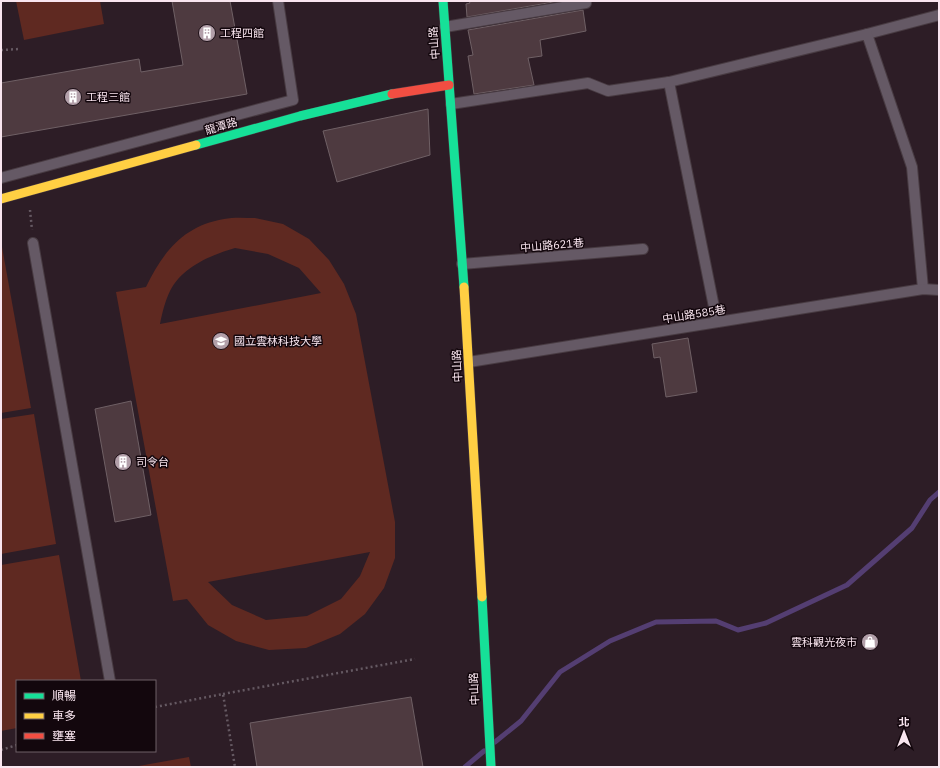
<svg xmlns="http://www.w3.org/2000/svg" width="940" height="768" viewBox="0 0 940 768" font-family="'IBM Plex Sans','Noto Sans TC',sans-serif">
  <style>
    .green { fill: #5f2921; fill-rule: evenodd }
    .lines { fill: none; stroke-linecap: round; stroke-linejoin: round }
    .stream { stroke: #543e72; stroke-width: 5 }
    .building { fill: #4e3a40; stroke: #6f6065 }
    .lane-casing { stroke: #483b42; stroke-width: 12 }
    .fast-casing { stroke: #483b42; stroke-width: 10 }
    .slow-casing { stroke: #483b42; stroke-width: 10 }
    .jam-casing { stroke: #483b42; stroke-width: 10 }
    .path { stroke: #655962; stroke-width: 2.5; stroke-dasharray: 2 3; stroke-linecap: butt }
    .lane { stroke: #655965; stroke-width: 10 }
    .fast { stroke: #16e098; stroke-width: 9 }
    .slow { stroke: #ffcf43; stroke-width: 9 }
    .jam { stroke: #f24e42; stroke-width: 9 }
    .labels { text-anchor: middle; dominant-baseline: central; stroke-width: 3; stroke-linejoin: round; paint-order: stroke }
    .poi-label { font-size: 11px; fill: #f9e5ef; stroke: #13070d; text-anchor: start }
    .street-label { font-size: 11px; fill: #f9e5ef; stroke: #13070d }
  </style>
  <rect width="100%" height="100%" fill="#2d1d26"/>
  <!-- green -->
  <g class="green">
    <polygon points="16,1 100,1 104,24 24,40"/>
    <path d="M255,218L283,224L309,239L329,260L344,284L356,314L395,522V558L384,588L365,614L340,634L306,648L269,650L236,641L208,625L187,599L173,601L116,292L146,287C163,252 183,226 224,219C234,217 245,218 255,218ZM235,248L268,254L299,268L321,293L160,324C162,314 165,301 170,291C182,267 211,255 235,248ZM370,552L360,576L341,599L307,616L266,620L232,605L208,582Z"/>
    <polygon points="1,247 2,247 31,408 1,413"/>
    <polygon points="34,414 56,544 1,554 1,419"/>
    <polygon points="59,555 81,681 17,681 17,728 1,731 1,565"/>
    <polygon points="189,757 191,767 133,767"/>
  </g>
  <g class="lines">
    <!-- stream -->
    <g class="stream">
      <polyline points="495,742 521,721 560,672 610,641 656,622 716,621 738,630 766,623 847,585 912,528 930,500 939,492"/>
      <polyline points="465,767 484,751"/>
    </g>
  </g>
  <!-- building -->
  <g class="building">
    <polygon points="172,1 230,1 247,94 1,137 1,83 139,59 141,72 183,65"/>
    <polygon points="469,1 559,1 467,17 466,4 470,3"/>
    <polygon points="583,10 586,31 540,40 542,56 528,58 534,85 474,94 468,56 473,55 468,30"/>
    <polygon points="428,109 430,155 337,182 323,131"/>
    <polygon points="688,338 697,392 666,397 660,357 654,358 652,344"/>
    <polygon points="131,401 151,515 115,522 95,409"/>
    <polygon points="411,697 423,767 257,767 250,723"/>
  </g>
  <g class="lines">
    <!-- lane casing -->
    <g class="lane-casing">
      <g id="lane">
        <polyline points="445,27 586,3"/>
        <polyline points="867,34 939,15"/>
        <polyline points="669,82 717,322"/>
        <polyline points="451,104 588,83 608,91 669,82 867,34 912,167 923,289"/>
        <polyline points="1,178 293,100 278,1"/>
        <polyline points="33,243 110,681"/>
        <polyline points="462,264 643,249"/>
        <polyline points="469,362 923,289 939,290"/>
      </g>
    </g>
    <!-- fast casing -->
    <g class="fast-casing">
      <g id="fast">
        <polyline points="443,1 464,287"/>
        <polyline points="196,145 300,116 392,94"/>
        <polyline points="482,597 491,767"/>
      </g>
    </g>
    <!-- slow casing -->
    <g class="slow-casing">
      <g id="slow">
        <polyline points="1,199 196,145"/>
        <polyline points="464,287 482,597"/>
      </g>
    </g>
    <!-- jam casing -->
    <g class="jam-casing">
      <polyline id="jam" points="392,94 449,85"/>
    </g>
    <!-- path -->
    <g class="path">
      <polyline points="1,50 20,49"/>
      <polyline points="30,210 32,230"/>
      <polyline points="223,694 415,659"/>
      <polyline points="155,707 223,694 235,767"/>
      <polyline points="1,750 17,745"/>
    </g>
    <!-- lane -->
    <use href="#lane" class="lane"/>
    <!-- fast -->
    <use href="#fast" class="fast"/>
    <!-- slow -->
    <use href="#slow" class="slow"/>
    <!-- jam -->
    <use href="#jam" class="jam"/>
  </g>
  <!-- icons -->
  <defs>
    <g id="building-disc" transform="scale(0.9)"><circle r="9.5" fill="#b29fa9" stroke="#13070d"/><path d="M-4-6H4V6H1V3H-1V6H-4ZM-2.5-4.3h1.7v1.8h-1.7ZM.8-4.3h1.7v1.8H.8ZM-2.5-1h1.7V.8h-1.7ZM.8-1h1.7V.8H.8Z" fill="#fff"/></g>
    <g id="university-disc" transform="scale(0.9)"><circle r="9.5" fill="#b29fa9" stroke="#13070d"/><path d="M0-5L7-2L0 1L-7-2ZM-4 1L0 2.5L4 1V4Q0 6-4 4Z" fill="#fff"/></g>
    <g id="shop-disc" transform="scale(0.9)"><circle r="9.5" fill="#b29fa9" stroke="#13070d"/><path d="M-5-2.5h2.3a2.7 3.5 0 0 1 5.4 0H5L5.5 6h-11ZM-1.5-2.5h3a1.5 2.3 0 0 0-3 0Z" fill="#fff"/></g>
  </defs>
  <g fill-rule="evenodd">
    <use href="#building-disc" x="207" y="33"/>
    <use href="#building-disc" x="73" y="97"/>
    <use href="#university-disc" x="221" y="341"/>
    <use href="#building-disc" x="123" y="462"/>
    <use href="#shop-disc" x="870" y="642"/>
  </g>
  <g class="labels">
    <!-- poi labels -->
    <g class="poi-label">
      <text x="220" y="33">工程四館</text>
      <text x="86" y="97">工程三館</text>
      <text x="234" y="341">國立雲林科技大學</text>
      <text x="136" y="462">司令台</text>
      <text x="857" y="642" text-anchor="end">雲科觀光夜市</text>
    </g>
    <!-- street labels -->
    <g class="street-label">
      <text transform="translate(434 43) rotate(-94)">中山路</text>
      <text transform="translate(221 126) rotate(-16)">龍潭路</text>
      <text transform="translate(552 245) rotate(-5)">中山路621巷</text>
      <text transform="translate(694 314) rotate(-9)">中山路585巷</text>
      <text transform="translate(457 366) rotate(-93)">中山路</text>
      <text transform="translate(474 689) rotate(-93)">中山路</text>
    </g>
  </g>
  <!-- border -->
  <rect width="940" height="768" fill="none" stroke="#f9e5ef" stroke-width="4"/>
  <!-- legend -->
  <rect x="16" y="680" width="140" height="72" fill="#13070d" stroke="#6f6067"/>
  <rect x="24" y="693" width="20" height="6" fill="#16e098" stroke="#6f6067"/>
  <text x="52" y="700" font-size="12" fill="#f9e5ef">順暢</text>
  <rect x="24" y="713" width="20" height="6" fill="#ffcf43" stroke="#6f6067"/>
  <text x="52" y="720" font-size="12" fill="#f9e5ef">車多</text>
  <rect x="24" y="733" width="20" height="6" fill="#f24e42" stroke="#6f6067"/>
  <text x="52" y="740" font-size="12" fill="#f9e5ef">壅塞</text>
  <!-- north arrow -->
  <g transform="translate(904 732)" stroke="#13070d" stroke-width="3" paint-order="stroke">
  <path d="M0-3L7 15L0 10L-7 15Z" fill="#f9e5ef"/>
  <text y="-6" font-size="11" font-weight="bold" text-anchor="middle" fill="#f9e5ef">北</text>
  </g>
</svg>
